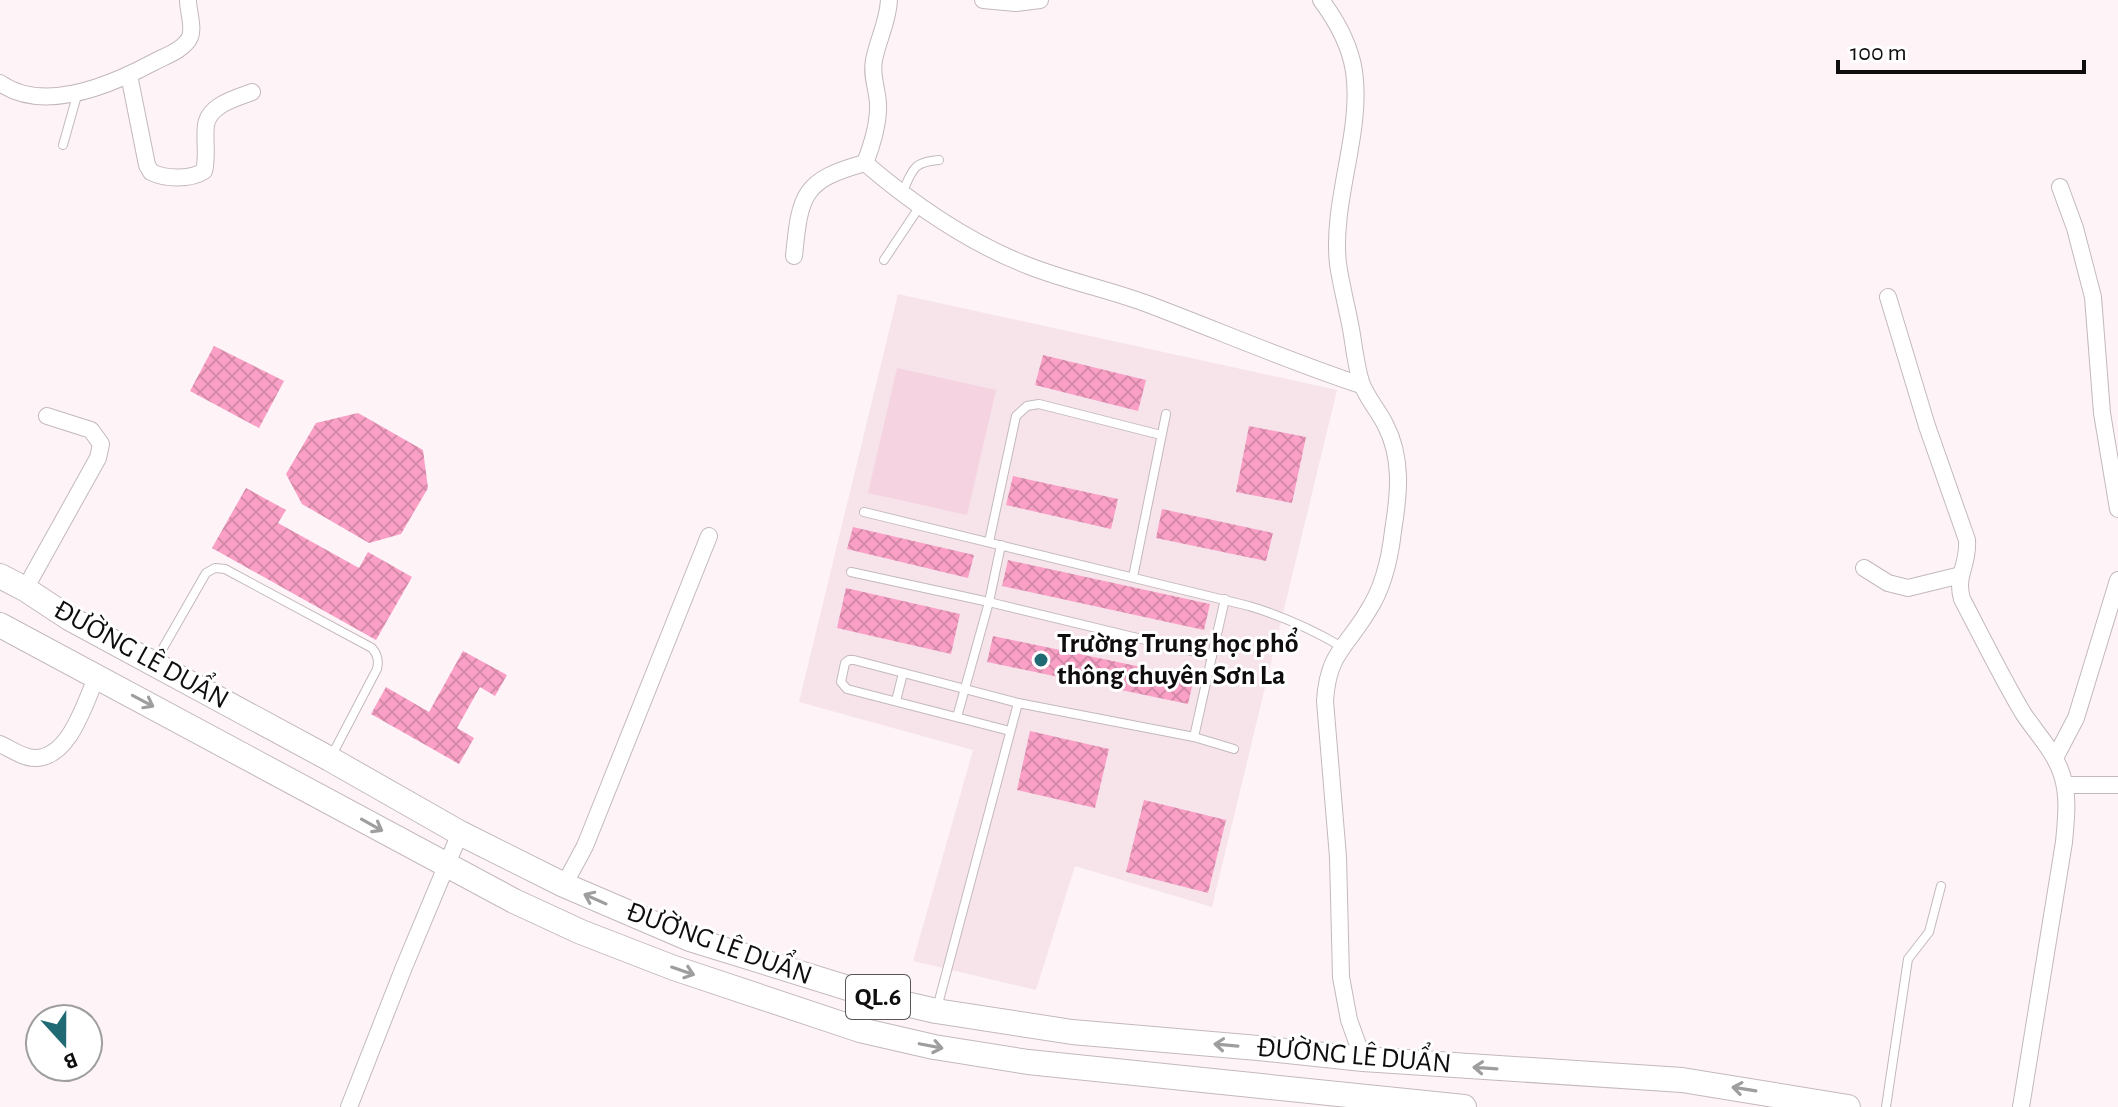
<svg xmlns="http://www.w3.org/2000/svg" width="2118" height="1107" viewBox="0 0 2118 1107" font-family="'Alegreya Sans',sans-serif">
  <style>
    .built { fill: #f7e4eb }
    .garden { fill: #f6d3e0 }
    .building { fill: url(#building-cross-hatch) }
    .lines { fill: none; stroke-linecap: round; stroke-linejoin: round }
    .service-casing { stroke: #c3b9bc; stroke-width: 10 }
    .minor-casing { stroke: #c3b9bc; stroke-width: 18 }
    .primary-casing { stroke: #c3b9bc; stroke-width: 26 }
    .service { stroke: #fff; stroke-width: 8 }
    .minor { stroke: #fff; stroke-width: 16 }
    .primary { stroke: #fff; stroke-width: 24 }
    .oneway { stroke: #9f9e9f }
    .poi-dot { fill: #206a74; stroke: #fff; stroke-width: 3 }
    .labels { text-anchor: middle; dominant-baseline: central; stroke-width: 6; stroke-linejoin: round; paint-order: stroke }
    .shield { fill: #fff; stroke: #585656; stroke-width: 2 }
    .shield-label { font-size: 26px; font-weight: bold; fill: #100d0e }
    .poi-label { font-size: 28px; font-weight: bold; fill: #100d0e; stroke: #fff; text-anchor: start }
    .street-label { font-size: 28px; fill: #100d0e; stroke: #fff }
  </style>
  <defs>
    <pattern id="building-cross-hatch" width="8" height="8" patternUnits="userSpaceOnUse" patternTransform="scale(2)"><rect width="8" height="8" fill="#faa0c6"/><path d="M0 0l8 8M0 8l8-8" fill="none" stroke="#d589a9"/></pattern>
  </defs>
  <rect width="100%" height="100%" fill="#fef3f7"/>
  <!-- built -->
  <polygon class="built" points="898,294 1337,390 1212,907 1075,866 1036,990 913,961 973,750 799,702"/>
  <!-- garden -->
  <polygon class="garden" points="897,368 996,390 967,515 868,493"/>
  <!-- building -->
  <g class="building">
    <polygon points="214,346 284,381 259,428 190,391"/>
    <polygon points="1043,355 1146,380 1138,411 1035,385"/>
    <polygon points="358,413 423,450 428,488 401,534 369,543 302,504 286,474 316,423"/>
    <polygon points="1249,426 1306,437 1292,503 1236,492"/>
    <polygon points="1013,476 1118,499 1111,529 1006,505"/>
    <polygon points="246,488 286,510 278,523 359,568 368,552 412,577 376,640 212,548"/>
    <polygon points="1162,509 1273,533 1266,561 1156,538"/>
    <polygon points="853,527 974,555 968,578 847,549"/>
    <polygon points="1008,560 1210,604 1204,630 1002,586"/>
    <polygon points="846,588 960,614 951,654 837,628"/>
    <polygon points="993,636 1194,678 1188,704 987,662"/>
    <polygon points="463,651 507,675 495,696 480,687 457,728 474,738 459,764 371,714 386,687 429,712"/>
    <polygon points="1030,731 1109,749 1095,808 1017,790"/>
    <polygon points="1144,800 1226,820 1208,893 1126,872"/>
  </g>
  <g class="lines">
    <!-- service casing -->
    <g class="service-casing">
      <g id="service">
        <polyline points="63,145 78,92"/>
        <path d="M902,193C913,170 912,162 939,160"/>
        <polyline points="884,260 920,206"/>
        <path d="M864,512L1249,606C1282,616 1312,629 1342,647"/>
        <polyline points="989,542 1016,416 1027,406 1039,404 1161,435"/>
        <polyline points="851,572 989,602 1212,656 1194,737"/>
        <polyline points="1133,577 1166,414"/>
        <polyline points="1212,656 1225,599"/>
        <path d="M155,662L206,573L215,568L225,569L372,648C378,655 379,661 377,669L332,755"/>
        <polyline points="896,701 903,673"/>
        <polyline points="957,717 989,602 1001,545"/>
        <polyline points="1010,731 847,689 841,682 845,663 849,660 854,660 1018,703 1194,737 1234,749"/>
        <polyline points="937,1008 1018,703"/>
        <polyline points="1886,1107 1908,959 1929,932 1941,886"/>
      </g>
    </g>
    <!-- minor casing -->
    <g class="minor-casing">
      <g id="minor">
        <polyline points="983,0 1016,3 1040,0"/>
        <path d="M1321,0C1336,20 1350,46 1354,71C1363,133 1331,200 1338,264C1341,285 1347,307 1351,329C1354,346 1356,366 1361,382C1366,397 1378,410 1385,424C1403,458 1399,494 1393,531C1390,558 1383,588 1368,611C1346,648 1328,653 1325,701L1338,857L1341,977L1349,1020L1363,1059"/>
        <path d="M129,75L147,165L151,172C165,179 190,180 204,171C208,155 204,141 206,125C209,105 236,98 252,92"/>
        <path d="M0,83C44,114 113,84 154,62C165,56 184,50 190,37C194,27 188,11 188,0"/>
        <path d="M865,163C914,205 969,243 1029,266C1067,281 1107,289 1145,303C1217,330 1288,361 1361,385"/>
        <path d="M865,163C872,145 879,123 878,103C877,88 871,75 874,60C878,39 888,22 889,0"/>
        <polyline points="2060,187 2075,228 2093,297 2102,413 2118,509"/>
        <path d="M794,256C800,194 803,180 865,163"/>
        <path d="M1888,297L1927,426L1967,540C1969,565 1955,575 1962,599C1982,637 2001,676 2023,713C2036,733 2055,752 2062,775C2069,797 2066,820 2064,842L2021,1107"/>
        <polyline points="1864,568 1888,583 1908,588 1961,575"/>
        <polyline points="25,589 98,458 101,444 91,430 47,416"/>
        <path d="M0,744C11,749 23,758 35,758C70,758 85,702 97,676"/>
        <polyline points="2055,758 2076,718 2118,580"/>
        <polyline points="2065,785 2118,785"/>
        <polyline points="564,885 585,846 709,536"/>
        <polyline points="349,1107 404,967 460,833"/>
      </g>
    </g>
    <!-- primary casing -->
    <g class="primary-casing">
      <g id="primary">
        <polyline points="0,576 25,589 69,618 330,759 460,833 564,885 690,939 880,998 936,1011 1072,1032 1258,1048 1363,1059 1682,1080 1848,1107"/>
        <polyline points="0,625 514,901 581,932 674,968 860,1030 934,1047 1028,1062 1464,1107"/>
      </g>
    </g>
    <!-- service -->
    <use href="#service" class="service"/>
    <!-- minor -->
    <use href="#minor" class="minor"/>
    <!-- primary -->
    <use href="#primary" class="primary"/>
  </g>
  <!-- one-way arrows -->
  <defs><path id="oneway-shaft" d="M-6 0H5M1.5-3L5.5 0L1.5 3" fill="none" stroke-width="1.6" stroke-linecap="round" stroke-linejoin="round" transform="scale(2)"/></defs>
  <g class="oneway">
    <use href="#oneway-shaft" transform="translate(143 701) rotate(28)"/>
    <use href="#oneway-shaft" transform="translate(372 825) rotate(29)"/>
    <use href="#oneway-shaft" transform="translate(595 899) rotate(-156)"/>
    <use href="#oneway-shaft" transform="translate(683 971) rotate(19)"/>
    <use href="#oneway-shaft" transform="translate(1226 1045) rotate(-175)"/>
    <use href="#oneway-shaft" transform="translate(931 1046) rotate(11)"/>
    <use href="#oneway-shaft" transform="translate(1485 1068) rotate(-176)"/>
    <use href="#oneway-shaft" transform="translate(1744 1089) rotate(-171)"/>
  </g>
  <!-- markers -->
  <circle class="poi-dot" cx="1041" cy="660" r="8"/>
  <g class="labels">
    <!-- shield labels -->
    <rect class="shield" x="846" y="975" width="64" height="44" rx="6"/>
    <g class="shield-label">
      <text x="878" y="997">QL.6</text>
    </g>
    <!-- poi labels -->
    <g class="poi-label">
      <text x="1057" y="644">Trường Trung học phổ<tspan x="1057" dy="32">thông chuyên Sơn La</tspan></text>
    </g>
    <!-- street labels -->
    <g class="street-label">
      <text transform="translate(141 655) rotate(29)">ĐƯỜNG LÊ DUẨN</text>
      <text transform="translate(719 944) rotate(20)">ĐƯỜNG LÊ DUẨN</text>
      <text transform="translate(1354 1056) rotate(5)">ĐƯỜNG LÊ DUẨN</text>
    </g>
  </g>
  <!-- north arrow -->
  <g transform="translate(64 1043) rotate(159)"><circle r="38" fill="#ffffff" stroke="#9f9e9f" stroke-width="2"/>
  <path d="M0-6L14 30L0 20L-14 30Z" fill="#206a74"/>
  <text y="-12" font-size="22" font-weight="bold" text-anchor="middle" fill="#100d0e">B</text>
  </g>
  <!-- scale -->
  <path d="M1838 60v12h246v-12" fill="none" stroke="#100d0e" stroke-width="4"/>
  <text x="1850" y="60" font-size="24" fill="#100d0e" stroke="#ffffff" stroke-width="6" paint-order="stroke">100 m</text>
</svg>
